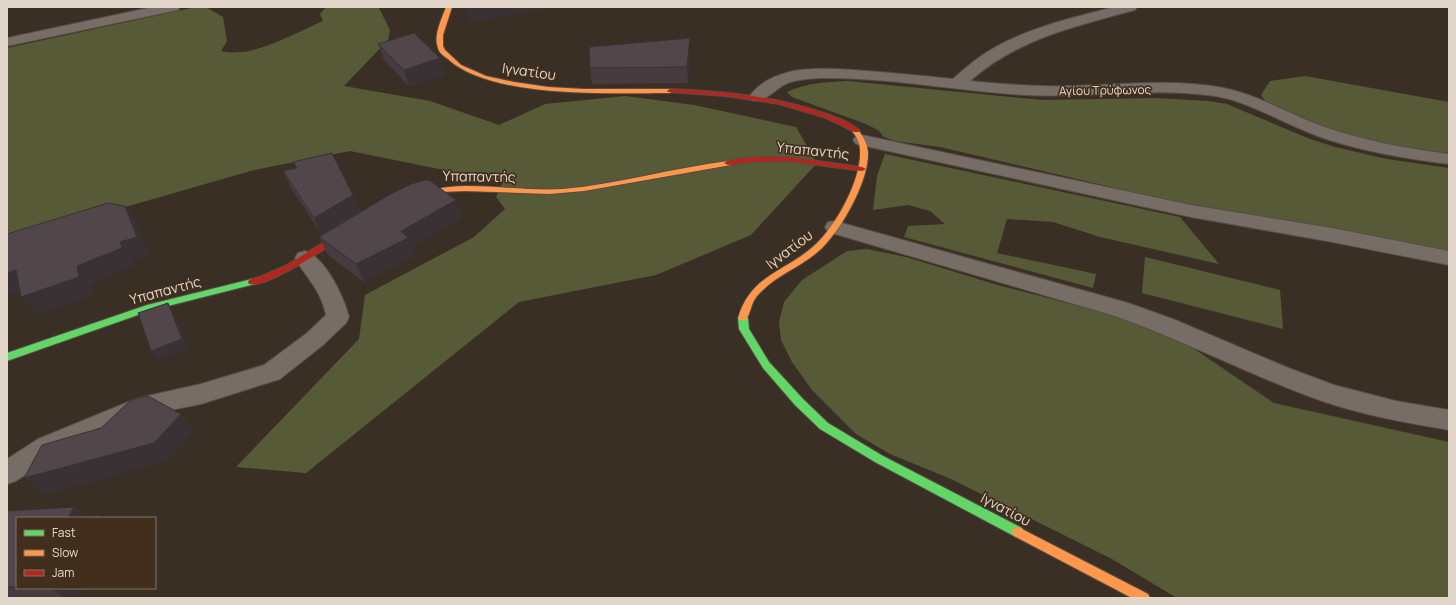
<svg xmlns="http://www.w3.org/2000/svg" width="1456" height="605" viewBox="0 0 1456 605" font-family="Manrope,sans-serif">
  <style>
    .green { fill: #575a36 }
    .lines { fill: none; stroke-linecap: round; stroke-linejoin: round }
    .street-casing { stroke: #564d44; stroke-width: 2 }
    .fast-casing { stroke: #564d44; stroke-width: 2 }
    .slow-casing { stroke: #564d44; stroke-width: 2 }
    .jam-casing { stroke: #564d44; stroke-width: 2 }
    .street { fill: #766d66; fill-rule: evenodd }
    .fast { fill: #63d668; fill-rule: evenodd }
    .slow { fill: #ff974d; fill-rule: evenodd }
    .jam { fill: #b3261e; fill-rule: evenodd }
    .wall { fill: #463c40 }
    .shaded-wall { fill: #393134 }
    .building { fill: #51464a; stroke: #393134 }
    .labels { text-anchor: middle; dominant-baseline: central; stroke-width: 3.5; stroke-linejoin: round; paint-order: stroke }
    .far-street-label { font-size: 12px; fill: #e3d7cc; stroke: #422e1d }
    .street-label { font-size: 14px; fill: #e3d7cc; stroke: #422e1d }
  </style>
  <rect width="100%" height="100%" fill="#3a2f25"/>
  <!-- green -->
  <g class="green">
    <path d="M196,7H206L223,17L227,41L221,51C252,59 295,33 323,21L320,14L326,7H382L379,8L390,30L388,40L344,86L430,101L499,125L545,104L625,96L694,105L796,127L817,163L751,235L656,275L519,302L306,473L236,467L359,339L365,295L474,237L505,209L496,197L503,182L350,151L254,170L7,241V48Z"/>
    <polygon points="1305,76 1449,102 1449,153 1380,144 1325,129 1268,105 1261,95 1270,81"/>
    <path d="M848,81L1042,100L1156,98L1208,101L1227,104L1310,139L1335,147L1387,159L1449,168V252L1188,205L940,147L895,141L884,137L878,130L866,124L792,97L787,92C806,83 826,82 848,81Z"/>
    <polygon points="885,154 1180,217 1219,264 1100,237 1053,222 1007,219 997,253 1096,274 1093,288 904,237 908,226 945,224 930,211 908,205 873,210 877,176"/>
    <polygon points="867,249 906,257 1001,286 1083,307 1124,319 1193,348 1274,403 1449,442 1449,598 1177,598 1112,559 951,479 890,454 856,434 812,390 792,362 781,340 779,322 784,302 802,280 847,251"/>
    <polygon points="1145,257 1280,290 1283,329 1142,293"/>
  </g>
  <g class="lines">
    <!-- street casing -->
    <g class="street-casing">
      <g id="street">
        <polygon points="153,7 180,7 178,10 173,11 7,46 7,38"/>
        <path d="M1114,7H1137L1135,10C1076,26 1017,39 970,81C1002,84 1034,87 1067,86C1119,85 1172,78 1224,88C1258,95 1289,114 1322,126C1363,141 1406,148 1449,154V164C1408,159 1366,152 1326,139C1293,128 1263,109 1229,99C1214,95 1198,94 1183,93C1130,90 1077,98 1025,95C957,91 888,77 820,78C810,79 798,79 788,83C775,88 765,104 751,100L749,97C759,82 776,75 793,71C817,67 843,69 867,71C896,73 924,76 953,79C965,68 978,57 992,49C1030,27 1072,18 1114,7Z"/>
        <polygon points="862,135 1191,205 1332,228 1449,251 1449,265 1332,242 1191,217 856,144 853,140 856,136"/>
        <path d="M835,221L1128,303L1173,319L1286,367L1334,385L1396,401L1449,410V430C1407,423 1363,415 1322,401C1251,376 1184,340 1112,315L828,232L825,227L828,222Z"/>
        <path d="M305,251C325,257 344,297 349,317L346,323L323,345L280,379L201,404L151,414L56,455L16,481L7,484V459L38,439L138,398L201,384L264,365L307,333L326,315C321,290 307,279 295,258L298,253Z"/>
      </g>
    </g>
    <!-- fast casing -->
    <g class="fast-casing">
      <g id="fast">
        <polygon points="252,279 256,282 255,284 152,310 7,361 7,353 147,305"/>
        <polygon points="743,315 748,318 749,329 769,362 803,399 828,423 883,456 1022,528 1024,532 1022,536 1018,537 1014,536 875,462 820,429 795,405 763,368 739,329 738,318"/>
      </g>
    </g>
    <!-- slow casing -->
    <g class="slow-casing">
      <g id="slow">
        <path d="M446,7H452L443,35V46L445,50L461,65L486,76L514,82L548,87L584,89H670L673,91L670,93C613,93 491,99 448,59C444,56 439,53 438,48C433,35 442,19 446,7Z"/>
        <path d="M856,129L858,130C863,136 867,143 868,152C869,181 842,229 821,249C802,267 775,275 757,296C751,303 751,312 746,320H740L738,318C751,274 786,272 815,245C836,226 862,179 860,150C860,143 857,137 852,131Z"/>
        <path d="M728,161L732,163L731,165L584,191L549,194L465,191L441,192L412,198L408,196L409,194C428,190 447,186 466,186C499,186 531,191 563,189C619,184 673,168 728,161Z"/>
        <polygon points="1018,527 1148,594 1150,598 1132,598 1014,536 1012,532 1014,528"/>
      </g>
    </g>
    <!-- jam casing -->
    <g class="jam-casing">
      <g id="jam">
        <path d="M670,89C723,91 774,96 824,113C836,117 851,122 860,131L858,132H854L839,124L823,117L779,104L725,96L668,92L667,91Z"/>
        <path d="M788,157L862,167L866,169L862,171L788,161L751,162L728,165L724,163C733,156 775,157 788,157Z"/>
        <path d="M348,227L351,228L352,230L351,232C334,243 267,289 249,284L248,282L249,280L262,276L287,265Z"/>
      </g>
    </g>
    <!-- street -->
    <use href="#street" class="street"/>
    <!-- fast -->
    <use href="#fast" class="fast"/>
    <!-- slow -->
    <use href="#slow" class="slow"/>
    <!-- jam -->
    <use href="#jam" class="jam"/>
  </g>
  <!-- wall -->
  <g class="wall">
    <polygon points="378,44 445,75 409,86 384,60"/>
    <polygon points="690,54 688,83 592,84 590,68"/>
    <polygon points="293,162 353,195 360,212 462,218 411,247 415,256 364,282 328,255 319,237 322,235 291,188 283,171 296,168"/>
    <polygon points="7,511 102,518 17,518 17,588 82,588 77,598 7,598"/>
  </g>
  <!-- shaded-wall -->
  <g class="shaded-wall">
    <polygon points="474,7 555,7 469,23 466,8"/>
    <polygon points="690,38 690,54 688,83 687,67"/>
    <polygon points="440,58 445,75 409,86 404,70"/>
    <polygon points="353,195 360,213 322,236 314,218"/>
    <polygon points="456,200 462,218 411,247 415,256 364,282 356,264 401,231"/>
    <polygon points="125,206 137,223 149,255 132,260 134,266 91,284 94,295 37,315 21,297 120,242"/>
    <polygon points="16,270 31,287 7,297 7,273"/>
    <polygon points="168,303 174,313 189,349 158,360 151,351"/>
    <polygon points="181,414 195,431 169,460 44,495 24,478"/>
    <polygon points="74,507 87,518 68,518"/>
    <polygon points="99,515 102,518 98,518"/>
    <polygon points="51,588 82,588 77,598 64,598"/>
  </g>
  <!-- building -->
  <g class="building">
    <polygon points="466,7 474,7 466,8"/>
    <polygon points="414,33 440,58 404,70 378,44"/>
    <polygon points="690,38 687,67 590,68 589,47"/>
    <polygon points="332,153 353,195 314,218 283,171 297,168 293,162"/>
    <polygon points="425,180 429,180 456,200 401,231 408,238 356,264 319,237 389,195 411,184"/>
    <polygon points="108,203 125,206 137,237 120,242 122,248 77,266 79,277 21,297 16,270 7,273 7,234"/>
    <polygon points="168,303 182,339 151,351 138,313"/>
    <polygon points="148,396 181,414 154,443 24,478 42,445 101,428 130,401 137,398"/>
    <polygon points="74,507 68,518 17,518 17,587 7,587 7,511"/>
    <polygon points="99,515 98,518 81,518"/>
  </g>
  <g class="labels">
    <!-- far-street labels -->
    <g class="far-street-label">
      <text transform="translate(1105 90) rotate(-1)">Αγίου Τρύφωνος</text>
    </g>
    <!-- street labels -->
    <g class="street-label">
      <text transform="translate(529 71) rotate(8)">Ιγνατίου</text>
      <text transform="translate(813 150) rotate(6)">Υπαπαντής</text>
      <text transform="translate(479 176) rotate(1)">Υπαπαντής</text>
      <text transform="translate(789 249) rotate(-37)">Ιγνατίου</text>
      <text transform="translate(165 290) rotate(-15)">Υπαπαντής</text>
      <text transform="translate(1006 509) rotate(28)">Ιγνατίου</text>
    </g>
  </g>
  <!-- border -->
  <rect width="1456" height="605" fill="none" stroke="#e3d7cc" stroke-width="16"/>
  <!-- legend -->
  <rect x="16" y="517" width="140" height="72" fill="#422e1d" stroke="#827263"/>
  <rect x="24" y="530" width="20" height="6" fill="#63d668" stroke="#827263"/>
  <text x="52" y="537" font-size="12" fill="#e3d7cc">Fast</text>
  <rect x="24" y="550" width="20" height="6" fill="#ff974d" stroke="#827263"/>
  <text x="52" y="557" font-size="12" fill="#e3d7cc">Slow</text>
  <rect x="24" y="570" width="20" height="6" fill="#b3261e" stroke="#827263"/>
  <text x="52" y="577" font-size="12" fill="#e3d7cc">Jam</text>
</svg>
